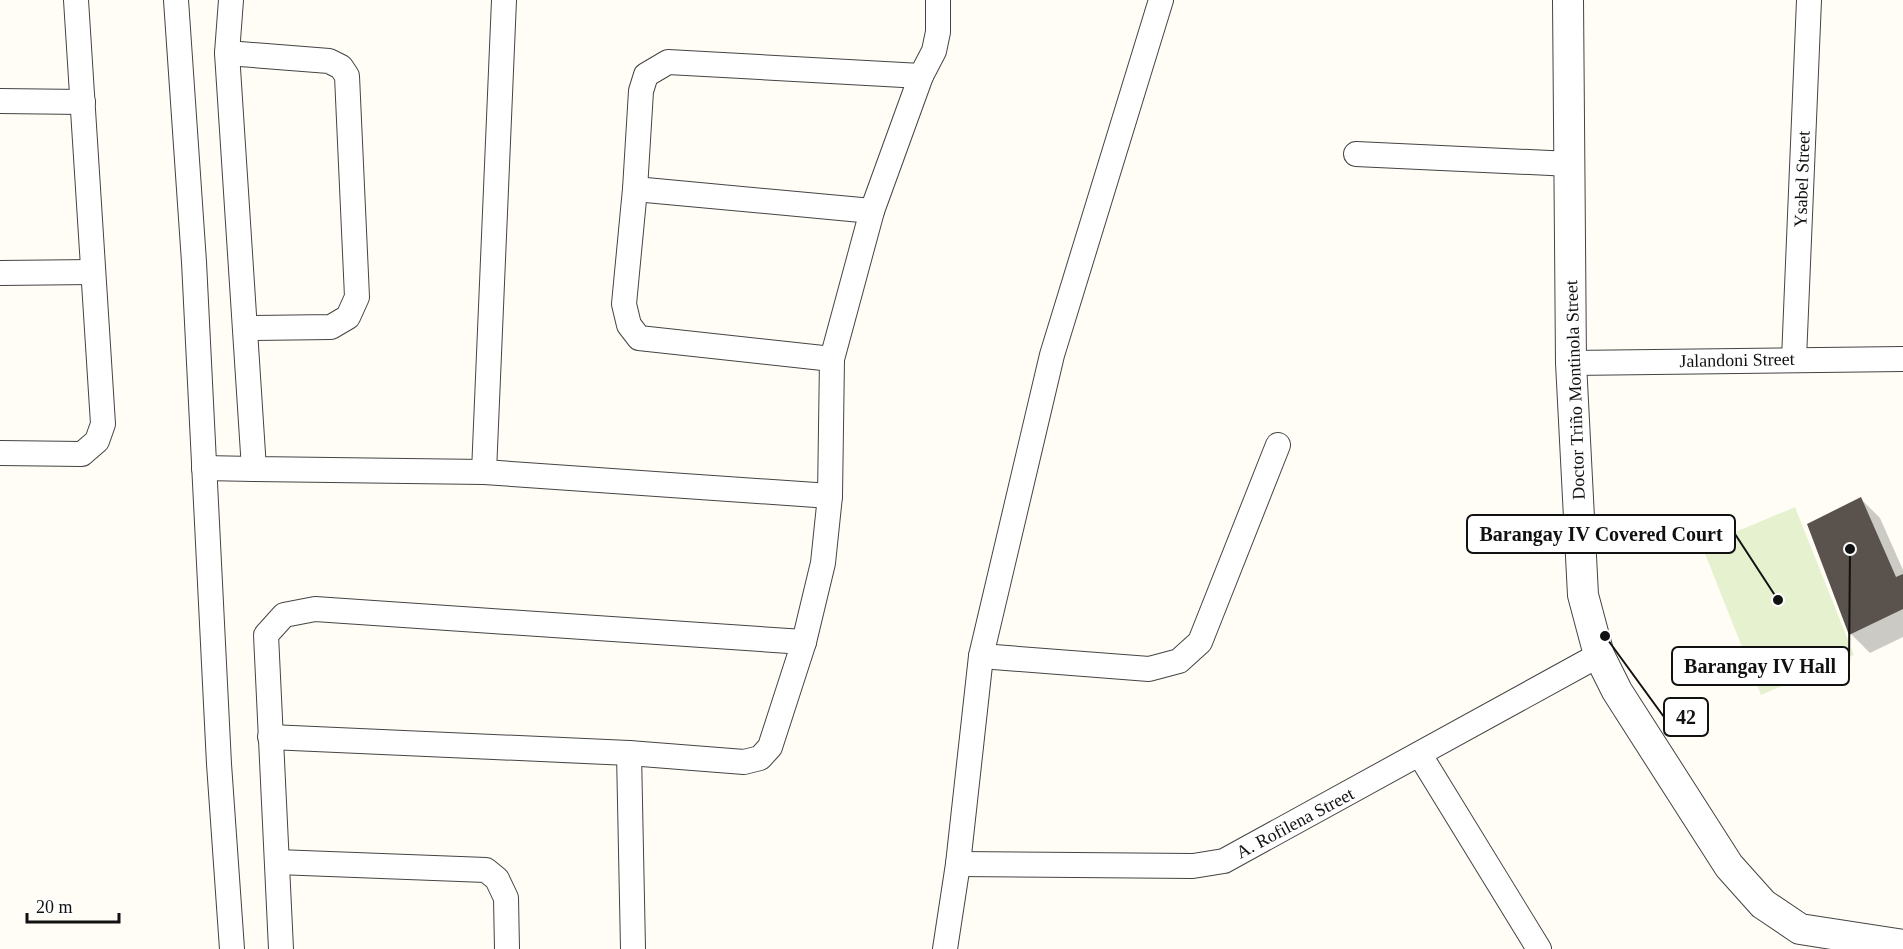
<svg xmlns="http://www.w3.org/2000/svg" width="1903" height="949" viewBox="0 0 1903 949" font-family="Georgia,serif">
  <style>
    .pitch { fill: #e6f2cf }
    .shadow { fill: #0003 }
    .building { fill: #5a524d }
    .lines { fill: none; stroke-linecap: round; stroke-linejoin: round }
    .minor-casing { stroke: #444; stroke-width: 26 }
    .tertiary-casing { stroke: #444; stroke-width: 32 }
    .minor { stroke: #fff; stroke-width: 24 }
    .tertiary { stroke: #fff; stroke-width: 30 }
    .labels { text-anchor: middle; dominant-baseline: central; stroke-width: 6; stroke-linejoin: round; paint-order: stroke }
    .street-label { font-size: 18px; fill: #111; stroke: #fff }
    .leader { fill: none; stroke: #111; stroke-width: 2 }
    .callout-dot { fill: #111; stroke: #fff; stroke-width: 2 }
    .callout { fill: #fff; stroke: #111; stroke-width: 2 }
    .callout-label { font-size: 20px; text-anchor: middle; font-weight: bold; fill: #111 }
  </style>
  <rect width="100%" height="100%" fill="#fffdf5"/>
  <!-- pitch -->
  <polygon class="pitch" points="1795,507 1854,655 1761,695 1702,546"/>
  <!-- shadow -->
  <polygon class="shadow" points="1861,499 1880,518 1903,570 1903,637 1870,653 1851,634"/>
  <!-- building -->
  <polygon class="building" points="1861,497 1896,577 1903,574 1903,609 1849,635 1807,524"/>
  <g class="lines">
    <!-- minor casing -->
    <g class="minor-casing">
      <g id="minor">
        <polyline points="176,0 194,262 219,764 232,949"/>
        <polyline points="231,0 227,53 254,469 484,472 830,496"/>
        <polyline points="227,53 329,61 341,67 347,76 357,297 348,317 331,327 246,328"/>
        <polyline points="0,101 83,102"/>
        <polyline points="1356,154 1571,164"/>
        <polyline points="635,189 872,211"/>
        <polyline points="0,273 93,272"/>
        <polyline points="832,359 639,338 629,325 624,304 635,189 641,91 646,75 668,62 921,76"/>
        <polyline points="1794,359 1809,0"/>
        <polyline points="1571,363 1903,359"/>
        <polyline points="0,453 82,454 97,441 103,424 76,0"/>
        <polyline points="204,468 254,469"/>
        <polyline points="484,472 504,0"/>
        <polyline points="981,656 1149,669 1179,661 1200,642 1278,445"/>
        <polyline points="270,737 629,753 744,762 760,758 770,747 804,642 823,563 830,496 832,359 872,211 921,76 934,51 938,32 938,0"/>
        <polyline points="629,753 633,949"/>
        <polyline points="1420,755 1539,949"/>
        <polyline points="277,862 486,870 497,879 506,898 507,949"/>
        <polyline points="958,864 1193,866 1224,861 1599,655"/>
        <polyline points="281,949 266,635 284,615 315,609 804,642"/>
        <polyline points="945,949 958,864 981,656 1052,355 1161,0"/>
      </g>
    </g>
    <!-- tertiary casing -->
    <g class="tertiary-casing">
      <polyline id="tertiary" points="1568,0 1571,363 1583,595 1599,655 1617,691 1729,866 1763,904 1800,929 1903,945"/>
    </g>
    <!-- minor -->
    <use href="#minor" class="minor"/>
    <!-- tertiary -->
    <use href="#tertiary" class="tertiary"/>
  </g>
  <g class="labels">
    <!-- street labels -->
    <g class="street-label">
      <text transform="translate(1802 179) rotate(-88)">Ysabel Street</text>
      <text transform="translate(1737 360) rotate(-1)">Jalandoni Street</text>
      <text transform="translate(1575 390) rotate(-92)">Doctor Triño Montinola Street</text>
      <text transform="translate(1295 823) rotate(-28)">A. Rofilena Street</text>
    </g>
  </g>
  <!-- callouts -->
  <path class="leader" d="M1778 600L1735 534M1850 549L1849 666M1605 636L1664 717"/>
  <g class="callout-dot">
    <circle cx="1778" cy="600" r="6"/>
    <circle cx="1850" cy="549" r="6"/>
    <circle cx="1605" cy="636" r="6"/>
  </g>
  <g class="callout">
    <rect x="1467" y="515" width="268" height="38" rx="6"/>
    <rect x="1672" y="647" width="177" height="38" rx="6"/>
    <rect x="1664" y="698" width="44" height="38" rx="6"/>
  </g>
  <g class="callout-label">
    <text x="1601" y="541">Barangay IV Covered Court</text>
    <text x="1760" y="673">Barangay IV Hall</text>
    <text x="1686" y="724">42</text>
  </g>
  <!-- scale -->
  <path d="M27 913v9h92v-9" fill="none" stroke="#111111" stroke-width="3"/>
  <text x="36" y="913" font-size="18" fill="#111111" stroke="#ffffff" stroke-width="4.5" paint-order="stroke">20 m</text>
</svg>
